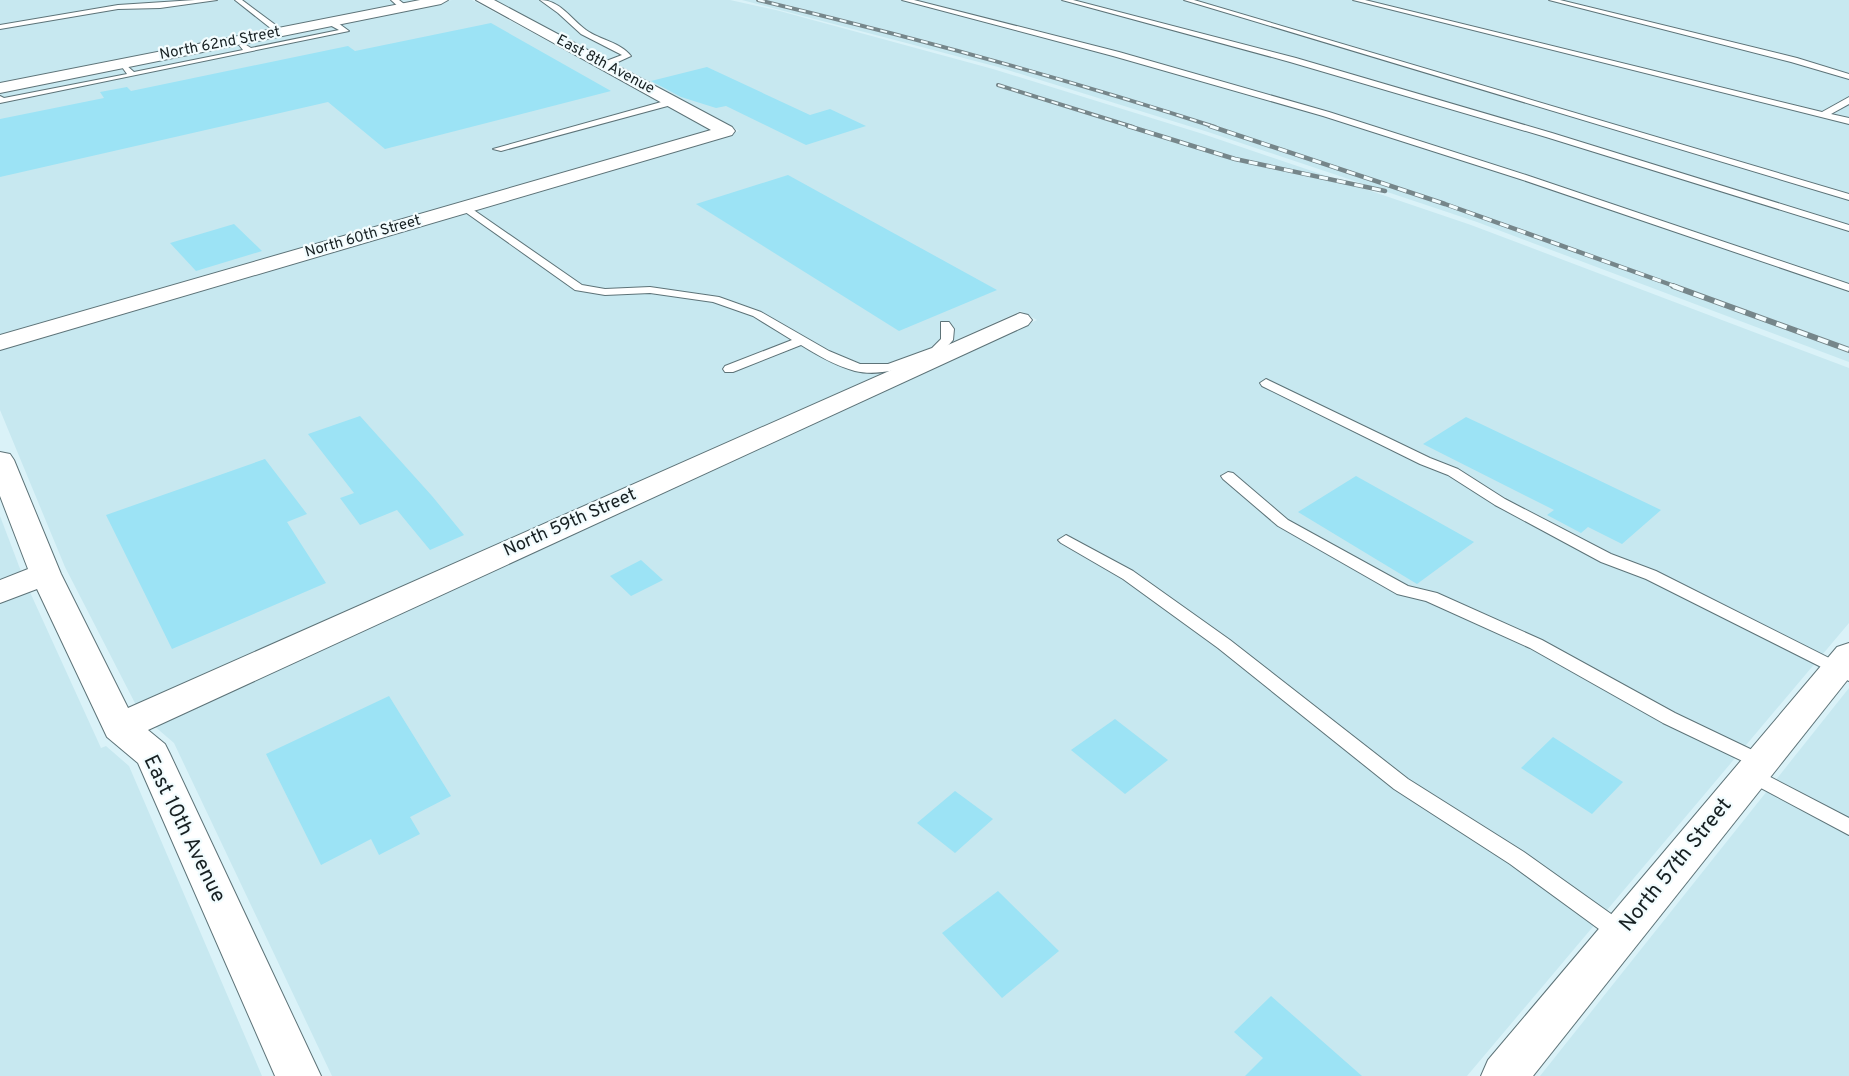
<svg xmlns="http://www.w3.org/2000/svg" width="1849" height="1076" viewBox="0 0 1849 1076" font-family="Overpass,sans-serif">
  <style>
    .built { fill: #c7e8f0 }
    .building { fill: #9ce3f5 }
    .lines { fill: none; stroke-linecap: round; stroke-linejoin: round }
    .service-casing { stroke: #5d7378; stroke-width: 2 }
    .minor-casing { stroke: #5d7378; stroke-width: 2 }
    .service { fill: #fff; fill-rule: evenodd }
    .minor { fill: #fff; fill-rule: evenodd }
    .rail-far2-casing { stroke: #76868a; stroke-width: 4 }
    .rail-far1-casing { stroke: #76868a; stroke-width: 4.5 }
    .rail-casing { stroke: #76868a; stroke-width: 6 }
    .rail-far2 { stroke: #f2fcfe; stroke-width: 2; stroke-dasharray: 7; stroke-linecap: butt }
    .rail-far1 { stroke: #f2fcfe; stroke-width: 3; stroke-dasharray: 9; stroke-linecap: butt }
    .rail { stroke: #f2fcfe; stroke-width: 4; stroke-dasharray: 11; stroke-linecap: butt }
    .labels { text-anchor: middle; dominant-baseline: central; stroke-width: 4.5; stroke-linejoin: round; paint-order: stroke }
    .far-street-label { font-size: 15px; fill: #172022; stroke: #f2fcfe }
    .street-label { font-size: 18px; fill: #172022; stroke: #f2fcfe }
    .near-street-label { font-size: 21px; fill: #172022; stroke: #f2fcfe }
  </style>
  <rect width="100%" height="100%" fill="#daf2f8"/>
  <!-- built -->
  <g class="built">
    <polygon points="0,0 429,0 0,85"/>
    <polygon points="452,0 472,0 713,131 0,338 0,90"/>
    <polygon points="493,0 730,0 776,10 993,69 1203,134 1471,225 1849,368 1849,623 1467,1076 332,1076 174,743 153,725 1037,320 1021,311 137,707 65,567 0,410 0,349 739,131"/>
    <polygon points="742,0 1849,0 1849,362 1477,222 1208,132 998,67"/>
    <polygon points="0,516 22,574 0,582"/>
    <polygon points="29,590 101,748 106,746 129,766 262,1076 0,1076 0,601"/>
    <polygon points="1849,688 1849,1076 1540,1076"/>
  </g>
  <!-- building -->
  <g class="building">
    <polygon points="491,23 611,91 385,149 328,102 0,177 0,119 104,98 100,92 127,87 131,91 348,46 355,51"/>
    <polygon points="707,67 810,115 830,109 866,126 806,145 726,106 716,108 681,97 651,81"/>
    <polygon points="788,175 997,290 899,331 696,204"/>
    <polygon points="234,224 262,251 196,271 170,243"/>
    <polygon points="360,416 432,496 464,535 430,550 397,510 360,525 340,498 354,493 308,434"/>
    <polygon points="1466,417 1481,424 1661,510 1622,544 1588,527 1581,533 1547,515 1554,510 1423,444"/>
    <polygon points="265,459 307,514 287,522 326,583 172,649 106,515"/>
    <polygon points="1356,476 1474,542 1417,584 1298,512"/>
    <polygon points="641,560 663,580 631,596 610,576"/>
    <polygon points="389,696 451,796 410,817 420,834 379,855 371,839 321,865 266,754"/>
    <polygon points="1115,719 1168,760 1125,794 1071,750"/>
    <polygon points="1553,737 1623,782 1592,814 1521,768"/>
    <polygon points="955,791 993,819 955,853 917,823"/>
    <polygon points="998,891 1059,951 1002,998 942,933"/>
    <polygon points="1271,996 1362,1076 1245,1076 1263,1058 1234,1032"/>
  </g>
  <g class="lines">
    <!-- service casing -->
    <g class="service-casing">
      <g id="service">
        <polygon points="195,0 217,0 160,8 118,9 0,29 0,25 118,5"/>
        <polygon points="235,0 242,0 285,32 278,34"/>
        <polygon points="391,0 399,0 408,7 401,9"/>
        <path d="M540,0C560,0 571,19 586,30C600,40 620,42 631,56L607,67H601V63L622,55L581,34L558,13Z"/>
        <polygon points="902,0 914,0 1119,52 1329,112 1526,175 1849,284 1849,291 1520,179 1323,116 1113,56"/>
        <polygon points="1062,0 1073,0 1296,58 1552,133 1849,225 1849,231 1546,137 1290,62"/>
        <polygon points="1184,0 1194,0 1849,194 1849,200"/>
        <polygon points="1353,0 1365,0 1822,112 1849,97 1849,104 1831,114 1849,118 1849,124"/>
        <polygon points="1549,0 1560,0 1797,58 1849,74 1849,79 1791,62"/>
        <polygon points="328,20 334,20 349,31 0,103 0,96 4,98 127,74 122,67 126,65 134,72 243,50 239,45 243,43 251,48 339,30 328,24"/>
        <polygon points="672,99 675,100 675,104 501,151 493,149"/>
        <path d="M465,204L582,285L605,289L650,287L719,297L761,312L829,351L860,364H888L932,348L941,339V322H949L954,329L953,340C935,363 884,378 855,371C836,366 817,355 801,345L733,372H725L723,369L725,366L792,340L753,316L713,302L650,293L605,295L575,290L461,209V205Z"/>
        <polygon points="1266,379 1430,458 1458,469 1505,499 1611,554 1656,571 1849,668 1849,681 1646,579 1601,562 1495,505 1448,475 1420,464 1262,386 1260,383"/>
        <polygon points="1228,472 1233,473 1288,520 1408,586 1437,593 1542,640 1675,713 1767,757 1770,762 1767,767 1761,769 1755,767 1663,723 1530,648 1426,601 1397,594 1278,526 1223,479 1221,476"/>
        <polygon points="1066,535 1133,571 1230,640 1408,779 1524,852 1628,926 1631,933 1628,940 1621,942 1614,940 1510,864 1394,789 1218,648 1123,579 1061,543 1058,540"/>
        <polygon points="1751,767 1849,818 1849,835 1744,779 1742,774 1744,769"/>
      </g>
    </g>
    <!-- minor casing -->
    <g class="minor-casing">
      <g id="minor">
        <polygon points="420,0 448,0 441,4 0,93 0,83"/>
        <polygon points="476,0 494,0 732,127 735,131 732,135 0,350 0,335 711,130"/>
        <polygon points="1020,313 1028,315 1032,320 1028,325 148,730 165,744 170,754 321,1076 275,1076 138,763 107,737 37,589 0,603 0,580 28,569 0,496 0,452 10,454 14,460 61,574 128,708"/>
        <polygon points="1849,643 1849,678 1533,1076 1481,1076 1488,1060 1837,647"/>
      </g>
    </g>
    <!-- service -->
    <use href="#service" class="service"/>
    <!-- minor -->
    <use href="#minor" class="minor"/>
    <!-- rail-far2 casing -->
    <g class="rail-far2-casing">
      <g id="rail-far2">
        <path d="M758,0C912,37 1064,78 1215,127"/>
        <polyline points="998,85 1133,127"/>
      </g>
    </g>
    <!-- rail-far1 casing -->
    <g class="rail-far1-casing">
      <g id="rail-far1">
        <polyline points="1128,126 1235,159 1385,191"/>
        <polyline points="1210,126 1445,204 1677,287"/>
      </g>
    </g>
    <!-- rail casing -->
    <g class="rail-casing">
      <polyline id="rail" points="1673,286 1849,350"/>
    </g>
    <!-- rail-far2 -->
    <use href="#rail-far2" class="rail-far2"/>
    <!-- rail-far1 -->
    <use href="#rail-far1" class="rail-far1"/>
    <!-- rail -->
    <use href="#rail" class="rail"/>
  </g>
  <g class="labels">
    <!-- far-street labels -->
    <g class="far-street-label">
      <text transform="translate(220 44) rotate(-11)">North 62nd Street</text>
      <text transform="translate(605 65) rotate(28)">East 8th Avenue</text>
      <text transform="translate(363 237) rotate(-16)">North 60th Street</text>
    </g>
    <!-- street labels -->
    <g class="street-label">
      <text transform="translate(570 523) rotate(-24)">North 59th Street</text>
    </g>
    <!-- near-street labels -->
    <g class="near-street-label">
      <text transform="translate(184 829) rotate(64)">East 10th Avenue</text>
      <text transform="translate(1676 865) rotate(-51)">North 57th Street</text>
    </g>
  </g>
</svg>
